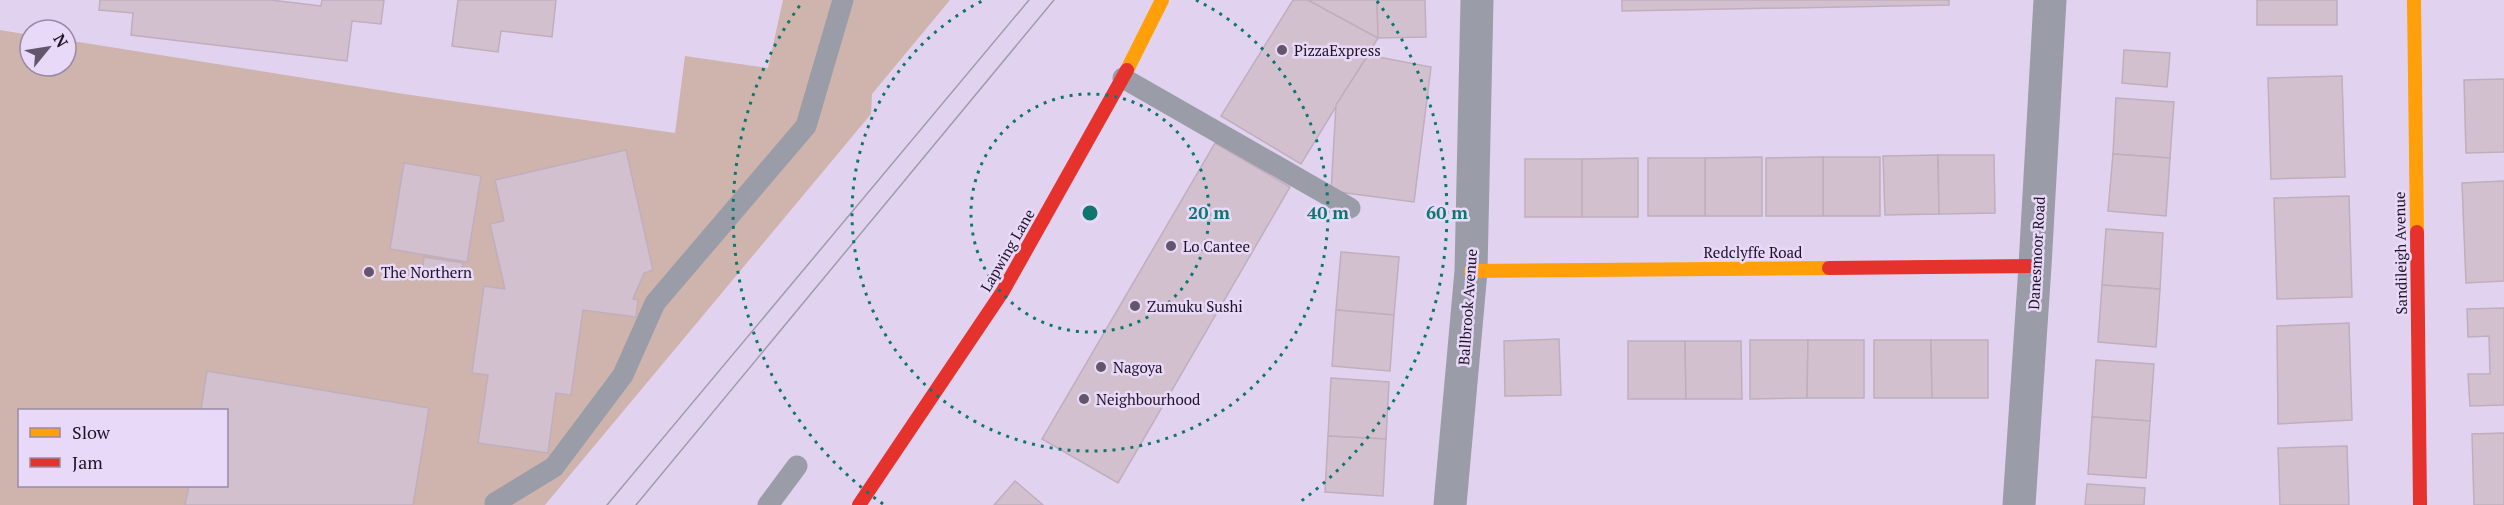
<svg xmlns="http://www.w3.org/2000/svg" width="2504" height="505" viewBox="0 0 2504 505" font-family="'PT Serif',serif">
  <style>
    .green { fill: #ceb4ad; fill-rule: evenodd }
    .building { fill: #d3c0cf; stroke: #c0aebd; stroke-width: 1.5 }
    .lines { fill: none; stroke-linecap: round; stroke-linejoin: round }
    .lane { stroke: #9a9da7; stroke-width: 21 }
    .street { stroke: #9a9da7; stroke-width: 33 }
    .slow { stroke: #ff9f0a; stroke-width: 14 }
    .jam { stroke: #e5322d; stroke-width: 14 }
    .tram { stroke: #a09cab; stroke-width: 1.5 }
    .ring { fill: none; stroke: #0f766e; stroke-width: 3; stroke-dasharray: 3 6 }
    .poi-dot { fill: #62566c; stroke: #e9d9f9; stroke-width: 2 }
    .labels { text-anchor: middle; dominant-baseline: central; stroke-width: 5; stroke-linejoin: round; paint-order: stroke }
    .poi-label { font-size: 15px; fill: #1d1326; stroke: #e9d9f9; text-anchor: start }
    .street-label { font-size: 15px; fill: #1d1326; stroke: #e9d9f9 }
    .centre { fill: #0f766e; stroke: #e9d9f9; stroke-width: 3 }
    .ring-label { font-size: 18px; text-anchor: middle; font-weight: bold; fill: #0f766e; stroke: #e9d9f9; stroke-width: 5; stroke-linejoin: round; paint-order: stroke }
  </style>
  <rect width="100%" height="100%" fill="#e1d3ef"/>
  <!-- green -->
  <path class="green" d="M783,0H950L872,94L871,114L545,505H0V30L30,35V66H66V40L404,94L675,133L685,56L768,68ZM20,410H226V486H20Z"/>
  <!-- building -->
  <g class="building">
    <polygon points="100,0 271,0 321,6 322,0 384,0 381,24 352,21 347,61 131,35 133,13 99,10"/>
    <polygon points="458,0 556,0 552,37 501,31 498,52 452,46"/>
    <polygon points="1293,0 1308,0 1378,38 1301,164 1221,116"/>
    <polygon points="1308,0 1377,0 1378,38"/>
    <polygon points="1377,0 1425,0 1426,37 1378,38"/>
    <polygon points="1622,0 1949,0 1949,5 1622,11"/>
    <rect x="2257" y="0" width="80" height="25"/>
    <polygon points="2124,50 2170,53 2167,87 2122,83"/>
    <polygon points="1368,55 1431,67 1414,202 1331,191 1336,105"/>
    <polygon points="2342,76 2345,177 2271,179 2268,78"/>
    <polygon points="2504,79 2504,152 2466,153 2464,80"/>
    <polygon points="2116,98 2174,102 2170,158 2113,154"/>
    <polygon points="1215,143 1290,187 1118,483 1042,439"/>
    <polygon points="626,150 653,270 644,273 633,299 638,300 636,317 583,310 571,395 556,393 548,453 478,443 488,375 472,373 484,286 505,289 490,224 504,221 495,180"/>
    <polygon points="2113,154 2170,158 2166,216 2108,211"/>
    <polygon points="1938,155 1939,214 1885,215 1883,156"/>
    <polygon points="1938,155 1994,155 1995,213 1939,214"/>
    <polygon points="1762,157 1762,216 1705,216 1705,158"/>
    <rect x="1823" y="157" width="57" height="59"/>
    <polygon points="1823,157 1823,216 1766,216 1766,158"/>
    <polygon points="1638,158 1638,217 1582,217 1582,159"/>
    <rect x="1648" y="158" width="57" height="58"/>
    <rect x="1525" y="159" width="57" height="58"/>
    <polygon points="404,163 481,176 467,262 390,249"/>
    <polygon points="2504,181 2504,281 2466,283 2462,183"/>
    <polygon points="2349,196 2352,297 2277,299 2274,198"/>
    <polygon points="2106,229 2163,233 2160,289 2102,285"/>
    <polygon points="1341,252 1399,257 1394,315 1336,310"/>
    <polygon points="424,257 463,263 460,279 422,273"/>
    <polygon points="2102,285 2160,289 2156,347 2098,342"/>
    <polygon points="2504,308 2504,405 2470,406 2468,374 2490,374 2489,336 2468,337 2467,309"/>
    <polygon points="1336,310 1394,315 1390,371 1332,366"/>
    <polygon points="2349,323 2352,420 2278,424 2277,326"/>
    <polygon points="1559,339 1561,395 1505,396 1504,341"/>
    <polygon points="1750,340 1808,340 1807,398 1750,399"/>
    <polygon points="1808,340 1864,340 1864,398 1807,398"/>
    <polygon points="1874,340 1931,340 1932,398 1874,398"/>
    <polygon points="1931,340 1988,340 1988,398 1932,398"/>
    <polygon points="1628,341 1685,341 1686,399 1628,399"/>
    <polygon points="1685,341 1741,341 1742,399 1686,399"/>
    <polygon points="2096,360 2154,364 2150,421 2092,417"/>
    <polygon points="207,371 429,408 413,505 185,505 189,486 226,486 226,410 201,410"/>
    <polygon points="1331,378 1389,382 1386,439 1328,436"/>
    <polygon points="2092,417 2150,421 2146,478 2088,474"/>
    <polygon points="2504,433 2504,505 2474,505 2472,434"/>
    <polygon points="1328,436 1386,439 1383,496 1325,492"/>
    <polygon points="2347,446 2349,505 2280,505 2278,448"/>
    <polygon points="1015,481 1043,505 994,505"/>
    <polygon points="2087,484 2145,488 2144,505 2085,505"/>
  </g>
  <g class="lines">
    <!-- lane -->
    <g class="lane">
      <polyline points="1123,78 1350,208"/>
      <polyline points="495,503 554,467 623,375 655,303 806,126 843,0"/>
      <polyline points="768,505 797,466"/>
    </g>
    <!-- street -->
    <g class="street">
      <polyline points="1450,505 1471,271 1477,0"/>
      <polyline points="2019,505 2035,266 2050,0"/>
    </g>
    <!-- slow -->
    <g class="slow">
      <polyline points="2414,0 2417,232"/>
      <polyline points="1127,70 1162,0"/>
      <polyline points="1471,271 1829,268"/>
    </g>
    <!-- jam -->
    <g class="jam">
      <polyline points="2417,232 2420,505"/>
      <polyline points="1829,268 2035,266"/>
      <polyline points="859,505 1003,291 1127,70"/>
    </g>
    <!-- tram -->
    <g class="tram">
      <polyline points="607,505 1029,0"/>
      <polyline points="636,505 1054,0"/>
    </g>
  </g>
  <!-- distance rings -->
  <g class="ring">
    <circle cx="1090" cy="213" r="119"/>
    <path d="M1196 0A238 238 0 1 1 984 0"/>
    <path d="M883 504A357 357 0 0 1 803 1M1377 1A357 357 0 0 1 1297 504"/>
  </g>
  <!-- markers -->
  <g class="poi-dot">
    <circle cx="1282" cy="50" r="6"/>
    <circle cx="1171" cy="246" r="6"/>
    <circle cx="369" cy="272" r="6"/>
    <circle cx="1135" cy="306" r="6"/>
    <circle cx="1101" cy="367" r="6"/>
    <circle cx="1084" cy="399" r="6"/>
  </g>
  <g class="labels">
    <!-- poi labels -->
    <g class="poi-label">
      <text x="1294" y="50">PizzaExpress</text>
      <text x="1183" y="246">Lo Cantee</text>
      <text x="381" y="272">The Northern</text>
      <text x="1147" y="306">Zumuku Sushi</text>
      <text x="1113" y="367">Nagoya</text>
      <text x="1096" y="399">Neighbourhood</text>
    </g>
    <!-- street labels -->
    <g class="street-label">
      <text transform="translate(1007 250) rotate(-60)">Lapwing Lane</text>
      <text x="1753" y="252">Redclyffe Road</text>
      <text transform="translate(2036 253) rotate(-87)">Danesmoor Road</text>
      <text transform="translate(2400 253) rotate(-91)">Sandileigh Avenue</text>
      <text transform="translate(1467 307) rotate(-86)">Ballbrook Avenue</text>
    </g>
  </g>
  <circle cx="1090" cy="213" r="9" class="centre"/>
  <g class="ring-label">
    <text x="1209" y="219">20 m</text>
    <text x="1328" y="219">40 m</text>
    <text x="1447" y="219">60 m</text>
  </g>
  <!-- legend -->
  <rect x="18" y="409" width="210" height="78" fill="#e9d9f9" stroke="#978aa5" stroke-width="1.5"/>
  <rect x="30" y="428" width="30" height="9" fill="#ff9f0a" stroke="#978aa5" stroke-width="1.5"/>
  <text x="72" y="439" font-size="18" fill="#1d1326">Slow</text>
  <rect x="30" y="458" width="30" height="9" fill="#e5322d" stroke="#978aa5" stroke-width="1.5"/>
  <text x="72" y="469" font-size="18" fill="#1d1326">Jam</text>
  <!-- north arrow -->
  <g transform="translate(48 48) rotate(60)"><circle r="28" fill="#e9d9f9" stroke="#978aa5" stroke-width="1.5"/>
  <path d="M0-4.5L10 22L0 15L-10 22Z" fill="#62566c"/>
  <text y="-9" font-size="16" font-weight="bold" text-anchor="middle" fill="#1d1326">N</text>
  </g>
</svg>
